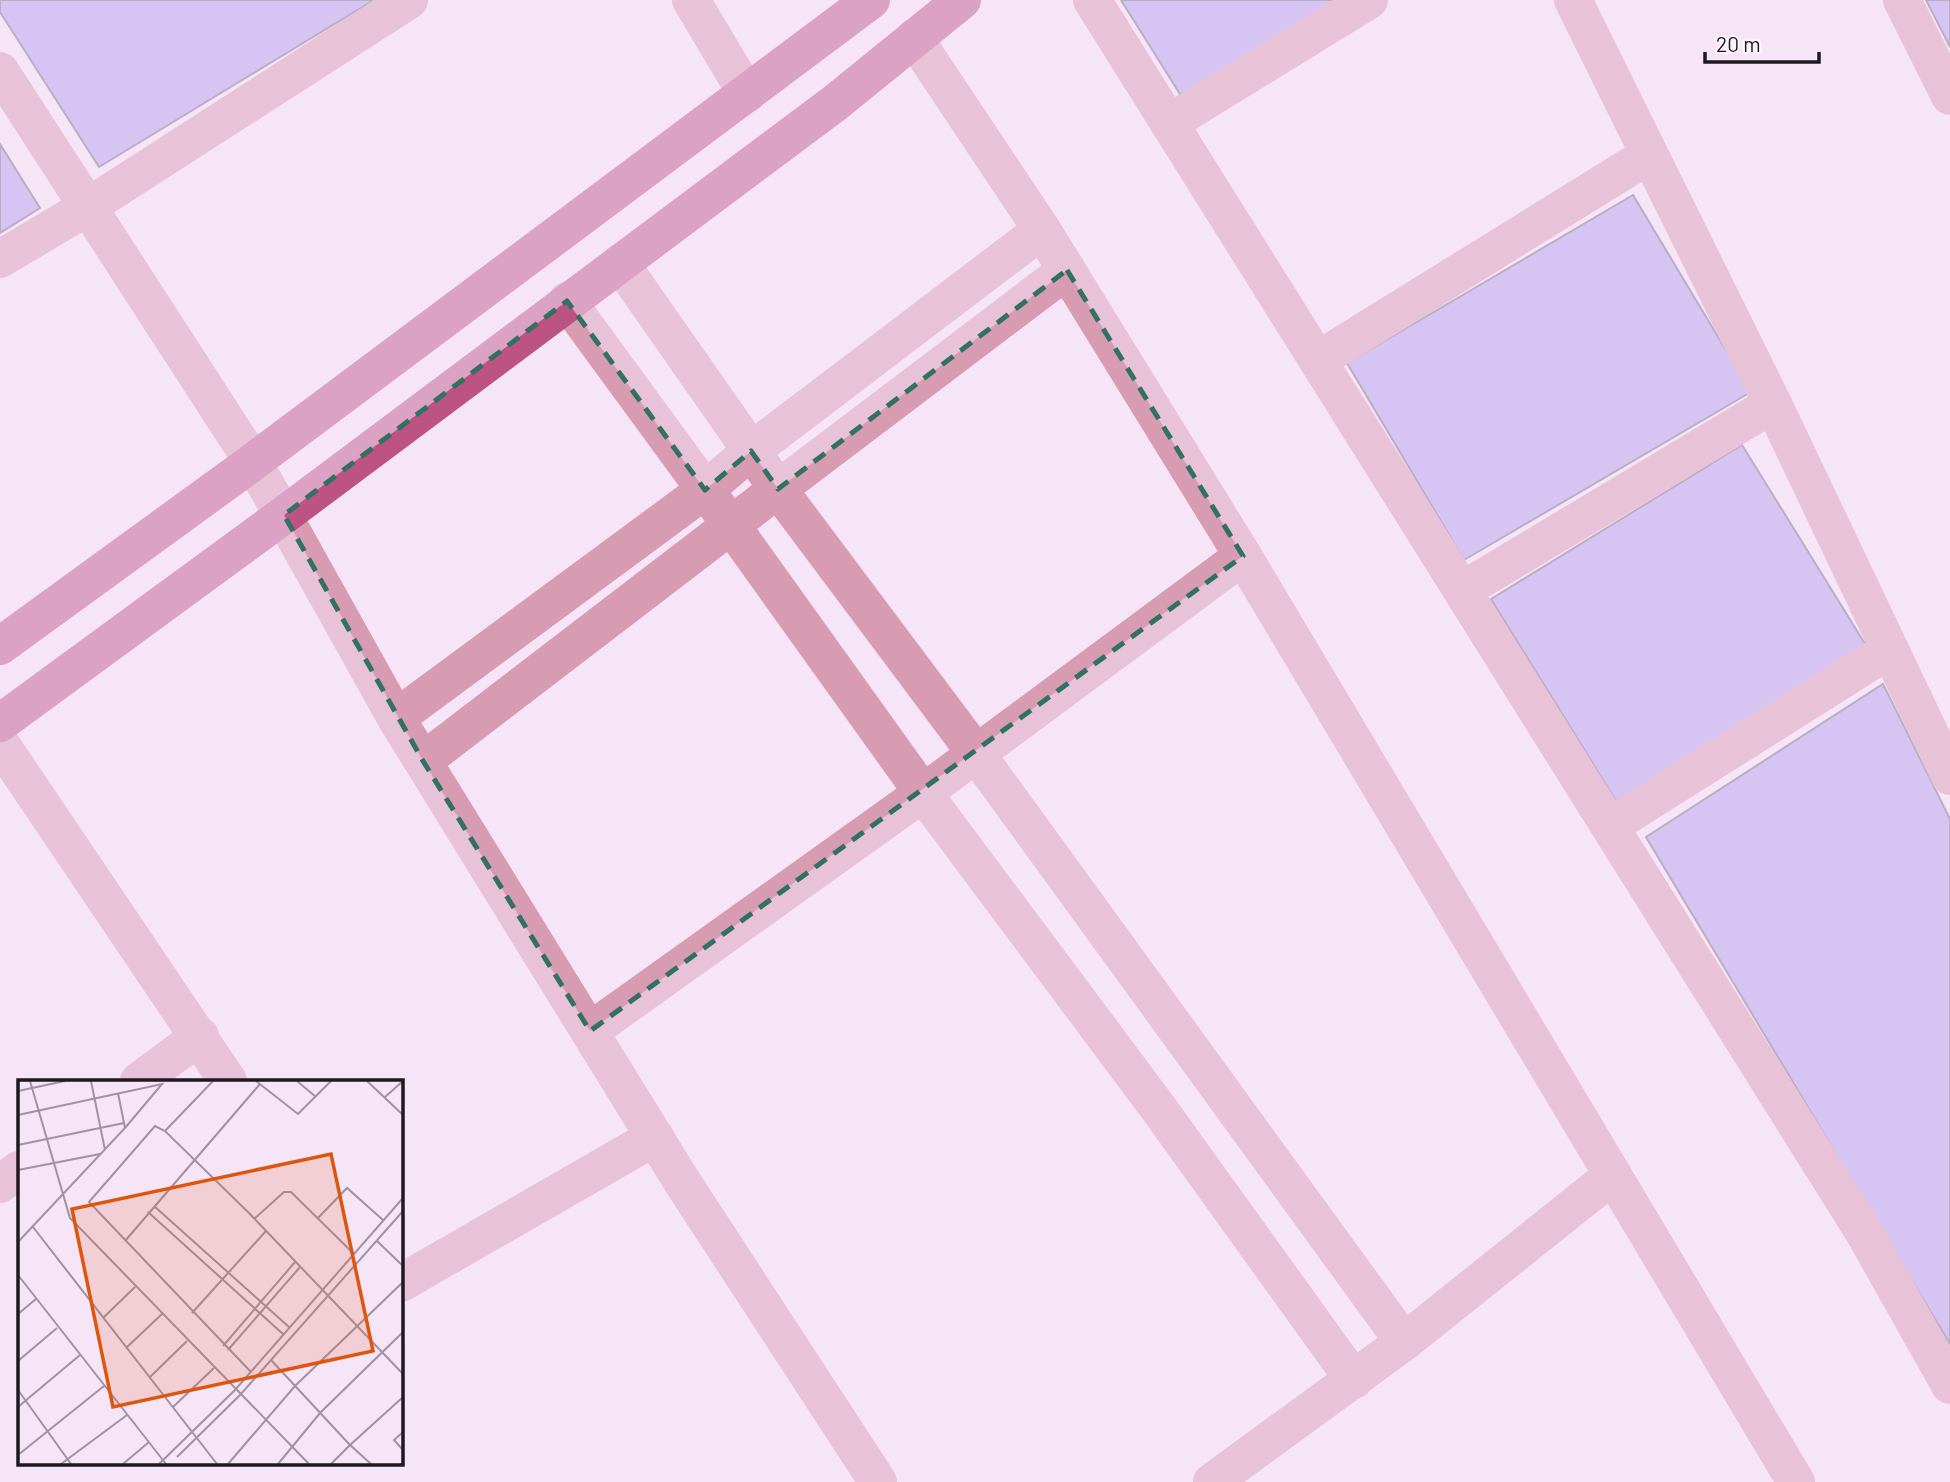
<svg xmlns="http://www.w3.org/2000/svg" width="1950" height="1482" viewBox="0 0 1950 1482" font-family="Barlow,sans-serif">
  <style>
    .building { fill: #b09eec; stroke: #726e82; stroke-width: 2 }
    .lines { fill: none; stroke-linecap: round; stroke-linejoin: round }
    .minor { stroke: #d79bb2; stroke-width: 38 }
    .primary { stroke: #bd5383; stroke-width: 38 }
    .marked { fill: none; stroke: #307160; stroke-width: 5; stroke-dasharray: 14 9; stroke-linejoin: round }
    .inset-road { fill: none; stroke: #a092a1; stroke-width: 2 }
    .view { fill: #de560d; fill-opacity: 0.15; stroke: #de560d; stroke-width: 3.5 }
    .inset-edge { fill: none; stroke: #1e181f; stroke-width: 3.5 }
  </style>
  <rect width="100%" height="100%" fill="#f6e4f7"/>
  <!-- building -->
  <g class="building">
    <polygon points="0,0 374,0 99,167 0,12"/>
    <polygon points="1121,0 1345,0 1183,99"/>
    <polygon points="1926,0 1950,0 1950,47"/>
    <polygon points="0,144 40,208 0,233"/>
    <polygon points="1633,195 1751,392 1464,560 1347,363"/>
    <polygon points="1742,445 1867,647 1616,801 1491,599"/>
    <polygon points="1883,684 1950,819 1950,1344 1646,837"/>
  </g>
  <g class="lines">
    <!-- minor -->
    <g class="minor">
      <polyline points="691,0 747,94"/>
      <polyline points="1092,0 1865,1234 1950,1385"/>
      <polyline points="1573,0 1773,404 1950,776"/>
      <polyline points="1902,0 1950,96"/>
      <polyline points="914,38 1042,230 1243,556 1796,1482"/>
      <polyline points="0,71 253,462 396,718 681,1180 878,1482"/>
      <polyline points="1169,123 1369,0"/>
      <polyline points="0,259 89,206 409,0"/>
      <polyline points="620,263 778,489 975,752 1404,1342"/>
      <polyline points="567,301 731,525 923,793 1159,1109 1354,1380"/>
      <polyline points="1318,360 1649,155"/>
      <polyline points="1463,590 1773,404"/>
      <polyline points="396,718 705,490 751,451 1042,230"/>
      <polyline points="0,743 228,1081"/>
      <polyline points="423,761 778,489 1067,270"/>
      <polyline points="1610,826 1889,650"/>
      <polyline points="590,1031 923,793 1243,556"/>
      <polyline points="139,1081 200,1036"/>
      <polyline points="0,1184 19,1170"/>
      <polyline points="401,1283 655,1137"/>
      <polyline points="1212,1482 1404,1342 1613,1175"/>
    </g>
    <!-- primary -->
    <g class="primary">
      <polyline points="0,646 253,462 871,0"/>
      <polyline points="0,723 284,515 835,103 962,0"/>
    </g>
  </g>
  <!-- marked area -->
  <path d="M0 0H1950V1482H0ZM1067,270L1243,556L590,1031L423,761L284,515L567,301L705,490L751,451L778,489Z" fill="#f6e4f7" fill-opacity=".55" fill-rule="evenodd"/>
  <path class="marked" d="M1067,270L1243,556L590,1031L423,761L284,515L567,301L705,490L751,451L778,489Z"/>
  <!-- overview -->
  <g transform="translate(18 1080)">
    <rect width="385" height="385" fill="#f6e4f7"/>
    <path class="inset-road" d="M12,1L52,138L291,384M73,1L87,70M238,1L280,34L313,1M279,1L298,17M349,1L385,35M0,11L47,1M367,17L385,1M0,35L144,4L107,48M147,51L195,1M0,65L106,43M0,90L82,74M136,126L271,247M130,132L265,254M236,139L266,112H273L336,174M299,139L329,108L365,140M15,147L199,384M107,161L242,4M359,161L385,186M0,162L107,48L100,13M0,195L148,384M174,233L248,151M0,234L18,219M85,238L117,207M205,266L277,182M108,268L144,234M210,270L282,187M253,280L332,365L385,317M0,281L39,248M233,292L71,122L137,46L147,51L231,133L385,294M131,298L169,261M0,310L53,384M0,327L62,275M155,327L196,288M385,352L376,360L385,370M0,375L86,306M159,377L222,315L385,131M43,384L109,335M105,384L131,362M141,384L217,310L385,118M210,384L277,306L385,202M260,384L302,333L385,252M313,384L332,365L353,384"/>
    <path class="view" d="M313,74L355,271L95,327L54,129Z"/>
    <rect width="385" height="385" class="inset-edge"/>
  </g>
  <!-- scale -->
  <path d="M1705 52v10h114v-10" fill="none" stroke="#1e181f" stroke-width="3.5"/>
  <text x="1716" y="52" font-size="21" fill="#1e181f" stroke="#fcf5fd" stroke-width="5" paint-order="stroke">20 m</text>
</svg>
